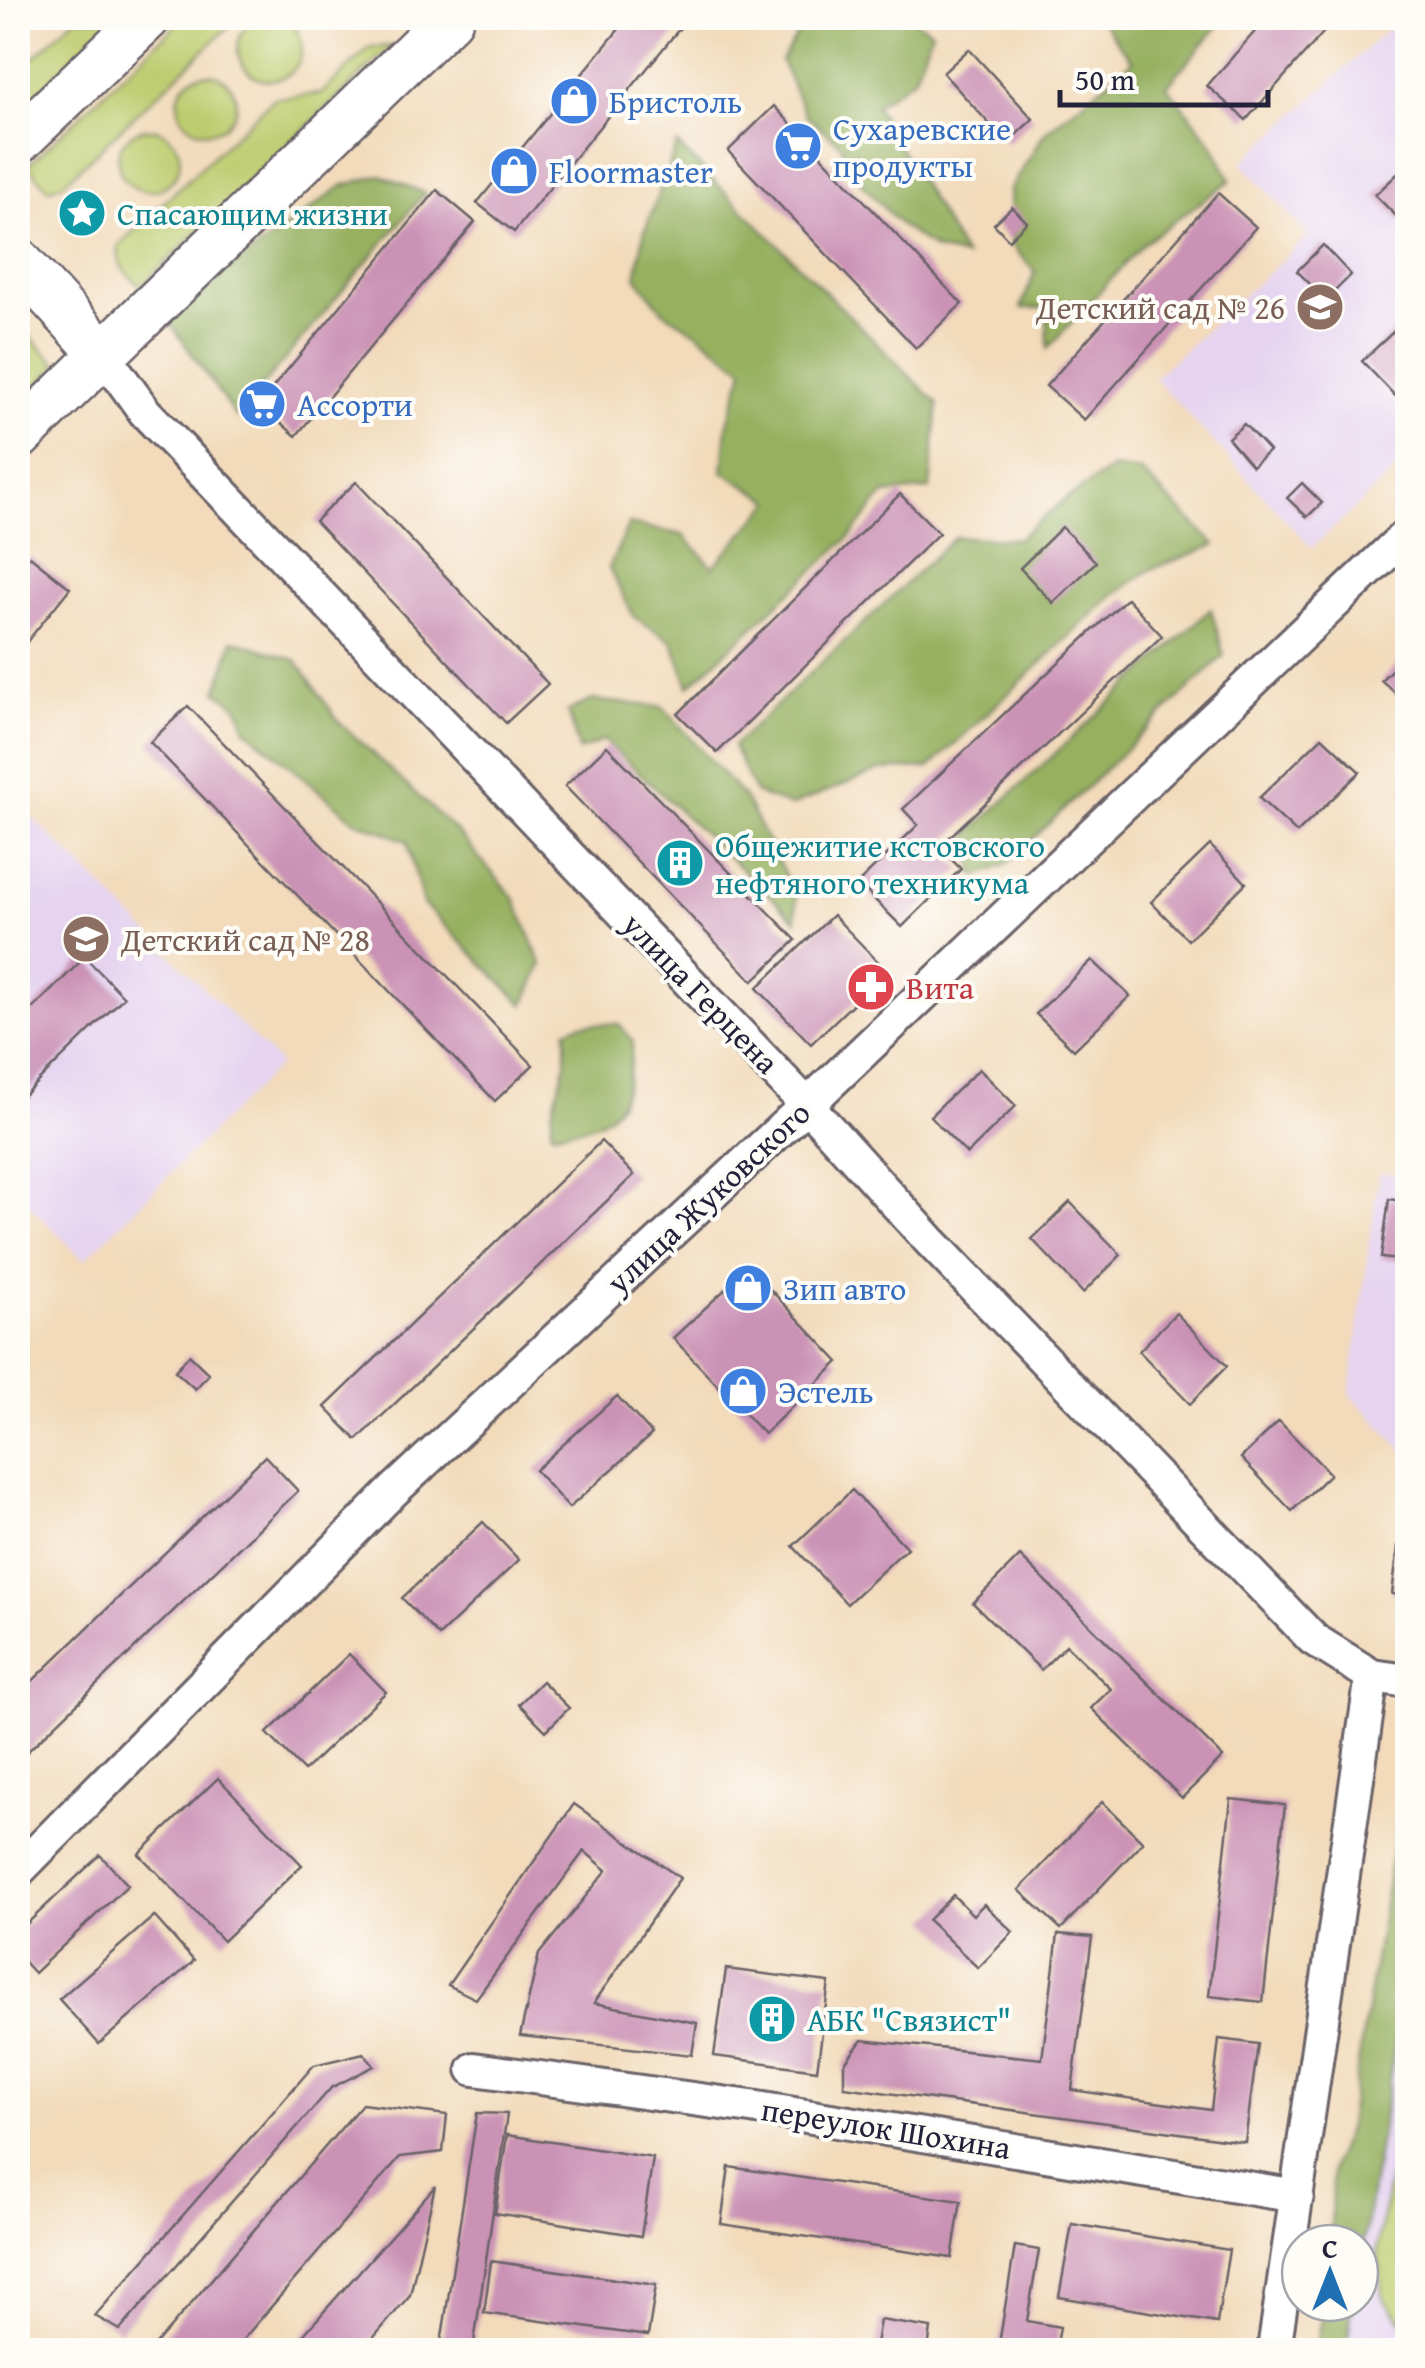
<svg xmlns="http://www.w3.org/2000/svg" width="1425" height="2368" viewBox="0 0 1425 2368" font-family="'Gentium Book Plus',serif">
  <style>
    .built { fill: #e5d3f0 }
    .green { fill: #bdcc6e; stroke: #707754; stroke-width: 2.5 }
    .forest { fill: #96b061; stroke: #5c694e; stroke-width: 2.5 }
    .building { fill: #ca92b5 }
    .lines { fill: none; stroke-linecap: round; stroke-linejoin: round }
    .street-casing { stroke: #6b6267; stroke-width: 38 }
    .secondary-casing { stroke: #6b6267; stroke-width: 50 }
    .street { stroke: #fff; stroke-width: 32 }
    .secondary { stroke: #fff; stroke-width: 45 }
    .labels { text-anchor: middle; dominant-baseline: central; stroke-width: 8; stroke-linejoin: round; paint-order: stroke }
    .shop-label { font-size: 32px; fill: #366cbe; stroke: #fdfcf7; text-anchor: start }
    .culture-label { font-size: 32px; fill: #0d838f; stroke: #fdfcf7; text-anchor: start }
    .education-label { font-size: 32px; fill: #785e54; stroke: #fdfcf7; text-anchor: end }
    .health-label { font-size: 32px; fill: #be3a42; stroke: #fdfcf7; text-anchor: start }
    .street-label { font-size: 32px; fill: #22223b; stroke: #fdfcf7 }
  </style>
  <rect width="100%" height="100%" fill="#fdfcf7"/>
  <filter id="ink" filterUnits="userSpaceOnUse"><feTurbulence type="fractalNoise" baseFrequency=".01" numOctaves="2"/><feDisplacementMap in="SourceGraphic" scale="20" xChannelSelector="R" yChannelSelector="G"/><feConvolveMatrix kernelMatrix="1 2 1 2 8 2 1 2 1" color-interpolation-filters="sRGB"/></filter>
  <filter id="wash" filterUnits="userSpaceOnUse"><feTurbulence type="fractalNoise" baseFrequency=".0048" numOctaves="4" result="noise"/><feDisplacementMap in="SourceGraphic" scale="40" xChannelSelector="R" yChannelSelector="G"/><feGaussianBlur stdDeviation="2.25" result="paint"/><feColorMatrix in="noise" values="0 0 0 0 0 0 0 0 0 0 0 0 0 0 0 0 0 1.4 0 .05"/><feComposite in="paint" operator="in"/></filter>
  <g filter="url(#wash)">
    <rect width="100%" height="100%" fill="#f2daba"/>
    <!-- built -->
    <g class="built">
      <polygon points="1400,18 1407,18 1407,460 1312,548 1154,378 1308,236 1242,163"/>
      <polygon points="23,808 280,1064 84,1260 18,1194 18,814"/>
      <polygon points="1379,1172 1407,1176 1407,1454 1350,1394"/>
      <polygon points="1407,1883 1407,2350 1336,2350 1343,2303 1360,2303 1360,2243"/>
    </g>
    <!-- green -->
    <g class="green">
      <circle cx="270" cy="48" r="32"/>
      <polygon points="75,18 123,18 18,116 18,73"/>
      <polygon points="183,18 238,18 64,183 48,189 28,165"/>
      <path d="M392,46L141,286C125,273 116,267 119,245L274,98L321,94L370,47Z"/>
      <circle cx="207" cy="103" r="29"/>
      <circle cx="149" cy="160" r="31"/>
      <polygon points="27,334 58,365 18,405 18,343"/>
      <polygon points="1407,2088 1407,2327 1383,2299 1377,2247"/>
    </g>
    <!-- forest -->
    <g class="forest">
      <polygon points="807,18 910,18 932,31 914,78 875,105 965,257 936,250 901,226 862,184 840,144 806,116 781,61"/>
      <polygon points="1099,18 1225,18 1167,86 1211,142 1231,180 1144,243 1048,348 1047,308 1021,308 1035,271 1012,246 1010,189 1045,132 1133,61"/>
      <polygon points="677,144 938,404 930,489 884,494 851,536 689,686 672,641 634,617 609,568 629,524 683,535 713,567 772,501 723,472 727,426 744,369 698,333 664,312 636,277 644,233"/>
      <polygon points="380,175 425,193 236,417 168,320 226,272 342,186"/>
      <polygon points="1113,468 1141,472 1216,545 1151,569 1112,596 929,768 880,770 791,806 755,793 733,746 955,537 1017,539 1067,498"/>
      <polygon points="1211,609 1224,655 1006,865 975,877 968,834"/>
      <polygon points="233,640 296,660 339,722 458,833 515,899 542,965 524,1005 423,904 407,841 355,821 246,729 238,707 217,691"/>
      <polygon points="592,700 663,707 745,799 796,895 796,920 604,740 579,751 568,711"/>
      <path d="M581,1024H619L633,1041C626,1106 620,1127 552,1132V1112L566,1062V1030Z"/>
      <polygon points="1407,1765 1407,1969 1360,2263 1360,2243 1331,2243 1332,2167 1347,2130"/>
      <polygon points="1325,2303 1353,2303 1346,2350 1316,2350"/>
    </g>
    <g id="blocks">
      <!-- building -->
      <g class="building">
        <polygon points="628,18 688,18 514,232 477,203"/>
        <polygon points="1267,18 1336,18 1246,120 1207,86"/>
        <polygon points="969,49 1033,119 1007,143 943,73"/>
        <polygon points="774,106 962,304 916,348 728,151"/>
        <polygon points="1408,164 1408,228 1375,195"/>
        <polygon points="437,190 475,222 296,436 259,404"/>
        <polygon points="1218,193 1256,227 1084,420 1046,386"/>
        <polygon points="1012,207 1027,222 1009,240 994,224"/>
        <polygon points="1323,245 1351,275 1326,300 1297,271"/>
        <polygon points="1408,318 1408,401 1404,405 1362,361"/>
        <polygon points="1244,424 1269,451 1252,466 1228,438"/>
        <polygon points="356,482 548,684 506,723 315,521"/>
        <polygon points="1302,483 1322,503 1307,517 1287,498"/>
        <polygon points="900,494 939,533 717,753 678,714"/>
        <polygon points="1062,527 1096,562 1053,603 1020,568"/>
        <polygon points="30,556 70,588 18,653 18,571"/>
        <polygon points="1127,598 1162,636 939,847 961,869 902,927 858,883 918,825 903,809"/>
        <polygon points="1408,654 1408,705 1381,680"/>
        <polygon points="188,706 533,1065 495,1101 150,742"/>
        <polygon points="1322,737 1360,772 1297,833 1259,798"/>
        <polygon points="607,746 796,940 753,981 565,786"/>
        <polygon points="1210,845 1246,883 1188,940 1151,902"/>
        <polygon points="833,915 887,971 811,1044 757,988"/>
        <polygon points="85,957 124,997 18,1101 18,1023"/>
        <polygon points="1092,960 1130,996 1074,1050 1036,1014"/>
        <polygon points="979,1069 1016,1106 967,1154 930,1116"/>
        <polygon points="601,1141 634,1175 357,1440 325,1407"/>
        <polygon points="1389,1199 1408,1202 1408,1261 1381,1258"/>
        <polygon points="1070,1202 1121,1255 1083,1293 1032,1239"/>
        <polygon points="749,1267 839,1362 764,1434 673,1338"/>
        <polygon points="1176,1313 1227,1366 1190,1404 1139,1351"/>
        <polygon points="189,1355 209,1374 195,1389 175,1371"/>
        <polygon points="617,1396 652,1434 569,1508 535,1470"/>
        <polygon points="1279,1421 1330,1474 1292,1511 1241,1458"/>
        <polygon points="265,1456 298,1491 26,1753 18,1745 18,1695"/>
        <polygon points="852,1490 907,1548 847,1604 793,1546"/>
        <polygon points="483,1522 519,1560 439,1636 402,1598"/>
        <polygon points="1398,1546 1408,1547 1408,1596 1392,1594"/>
        <polygon points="1020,1556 1223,1757 1182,1798 1091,1708 1111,1689 1066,1645 1041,1670 973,1603"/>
        <polygon points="349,1654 386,1692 304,1771 267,1733"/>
        <polygon points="542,1681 569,1708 546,1731 519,1704"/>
        <polygon points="218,1778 302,1865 223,1941 139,1854"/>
        <polygon points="1231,1799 1285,1805 1263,2002 1209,1996"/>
        <polygon points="1102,1802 1143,1842 1061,1929 1019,1890"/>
        <polygon points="574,1804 680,1878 594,2003 697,2023 692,2055 520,2036 539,1954 607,1870 584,1851 476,1999 448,1985"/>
        <polygon points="100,1855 128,1885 34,1973 18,1955 18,1932"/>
        <polygon points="953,1895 973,1915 984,1904 1013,1932 978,1968 928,1920"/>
        <polygon points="154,1916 194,1961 99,2044 59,1999"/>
        <polygon points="1058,1934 1092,1937 1072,2090 1211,2110 1219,2039 1258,2044 1245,2142 844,2087 844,2064 862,2040 1042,2059"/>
        <polygon points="726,1969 829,1982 817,2070 714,2056"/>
        <polygon points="364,2053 374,2066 331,2088 120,2330 95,2316 314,2065"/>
        <polygon points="362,2104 447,2115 443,2152 400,2157 234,2350 151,2350"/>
        <polygon points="477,2113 507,2114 473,2350 440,2350"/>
        <polygon points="507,2135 653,2158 641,2236 495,2213"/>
        <polygon points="729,2167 961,2201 952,2258 721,2224"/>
        <polygon points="435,2186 410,2295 363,2350 290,2350"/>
        <polygon points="1072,2224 1229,2250 1217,2323 1059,2297"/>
        <polygon points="1015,2246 1039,2250 1027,2321 1060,2327 1056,2350 998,2350"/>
        <polygon points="491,2261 656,2285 648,2336 484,2313"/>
        <polygon points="880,2320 931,2328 928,2350 875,2350"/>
        <polygon points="39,2336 50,2350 26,2350"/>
      </g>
    </g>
  </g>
  <g filter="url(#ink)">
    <use href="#blocks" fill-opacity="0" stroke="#6b6267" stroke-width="2.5"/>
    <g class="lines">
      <!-- street casing -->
      <g class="street-casing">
        <g id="street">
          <polyline points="103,354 145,412 215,485 807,1105 930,1241 1313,1639 1372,1676 1408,1681"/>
          <polyline points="18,1871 392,1492 807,1105 1408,533"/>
          <polyline points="474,2069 751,2107 1297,2196"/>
          <polyline points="1274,2350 1372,1676"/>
        </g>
      </g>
      <!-- secondary casing -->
      <g class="secondary-casing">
        <g id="secondary">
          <polyline points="18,141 147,18"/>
          <polyline points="18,261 103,354"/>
          <polyline points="18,437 450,18"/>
        </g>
      </g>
      <!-- street -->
      <use href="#street" class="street"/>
      <!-- secondary -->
      <use href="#secondary" class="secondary"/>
    </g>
  </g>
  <!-- icons -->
  <defs>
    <g id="shop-disc" transform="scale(2.5)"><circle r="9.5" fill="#3f7fe0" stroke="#fdfcf7"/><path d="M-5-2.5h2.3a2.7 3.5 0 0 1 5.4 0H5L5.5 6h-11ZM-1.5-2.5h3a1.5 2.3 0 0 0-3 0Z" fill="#fff"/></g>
    <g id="supermarket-disc" transform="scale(2.5)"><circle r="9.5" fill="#3f7fe0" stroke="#fdfcf7"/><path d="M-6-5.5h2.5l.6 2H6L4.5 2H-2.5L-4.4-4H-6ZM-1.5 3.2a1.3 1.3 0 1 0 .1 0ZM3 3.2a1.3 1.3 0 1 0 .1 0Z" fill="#fff"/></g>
    <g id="sight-disc" transform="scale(2.5)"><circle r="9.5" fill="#0f9aa8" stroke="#fdfcf7"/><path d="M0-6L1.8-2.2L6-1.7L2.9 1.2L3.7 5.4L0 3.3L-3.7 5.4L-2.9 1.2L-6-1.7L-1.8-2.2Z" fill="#fff"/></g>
    <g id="school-disc" transform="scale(2.5)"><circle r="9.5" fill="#8d6e63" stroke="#fdfcf7"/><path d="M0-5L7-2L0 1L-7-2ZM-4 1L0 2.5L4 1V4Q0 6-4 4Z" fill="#fff"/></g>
    <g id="building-disc" transform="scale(2.5)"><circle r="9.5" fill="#0f9aa8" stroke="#fdfcf7"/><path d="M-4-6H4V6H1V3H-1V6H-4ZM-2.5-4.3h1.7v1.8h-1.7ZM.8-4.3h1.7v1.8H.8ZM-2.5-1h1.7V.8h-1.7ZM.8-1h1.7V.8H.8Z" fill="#fff"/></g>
    <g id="pharmacy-disc" transform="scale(2.5)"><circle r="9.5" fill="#e0444e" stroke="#fdfcf7"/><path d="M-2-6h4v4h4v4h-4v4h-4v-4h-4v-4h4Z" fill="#fff"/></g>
  </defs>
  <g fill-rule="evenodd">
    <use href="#shop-disc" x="574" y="101"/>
    <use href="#supermarket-disc" x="798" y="146"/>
    <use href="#shop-disc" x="514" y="171"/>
    <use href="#sight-disc" x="82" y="213"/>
    <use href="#school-disc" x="1320" y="307"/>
    <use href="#supermarket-disc" x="262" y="404"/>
    <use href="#building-disc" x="680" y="863"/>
    <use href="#school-disc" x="86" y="939"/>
    <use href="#pharmacy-disc" x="871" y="987"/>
    <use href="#shop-disc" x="748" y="1288"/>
    <use href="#shop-disc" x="743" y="1391"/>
    <use href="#building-disc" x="772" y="2019"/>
  </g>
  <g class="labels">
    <!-- shop labels -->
    <g class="shop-label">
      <text x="609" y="101">Бристоль</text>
      <text x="833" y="128">Сухаревские<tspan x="833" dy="37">продукты</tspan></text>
      <text x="549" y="171">Floormaster</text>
      <text x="297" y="404">Ассорти</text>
      <text x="783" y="1288">Зип авто</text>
      <text x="778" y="1391">Эстель</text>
    </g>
    <!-- culture labels -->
    <g class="culture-label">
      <text x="117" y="213">Спасающим жизни</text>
      <text x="715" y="845">Общежитие кстовского<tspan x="715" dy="37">нефтяного техникума</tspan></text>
      <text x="807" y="2019">АБК "Связист"</text>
    </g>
    <!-- education labels -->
    <g class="education-label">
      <text x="1285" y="307">Детский сад № 26</text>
      <text x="121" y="939" text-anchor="start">Детский сад № 28</text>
    </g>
    <!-- health labels -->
    <g class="health-label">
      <text x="906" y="987">Вита</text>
    </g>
    <!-- street labels -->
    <g class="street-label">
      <text transform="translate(701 993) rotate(46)">улица Герцена</text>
      <text transform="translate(708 1197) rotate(-43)">улица Жуковского</text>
      <text transform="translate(886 2128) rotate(9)">переулок Шохина</text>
    </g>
  </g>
  <!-- margin -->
  <rect width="1425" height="2368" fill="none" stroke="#fdfcf7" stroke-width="60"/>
  <!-- north arrow -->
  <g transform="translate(1330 2273)"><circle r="48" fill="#fdfcf7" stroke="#a5a5ac" stroke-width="2.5"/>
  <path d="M0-8L18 38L0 25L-18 38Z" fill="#1f6fb2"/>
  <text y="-15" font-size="28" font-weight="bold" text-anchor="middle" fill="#22223b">С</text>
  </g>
  <!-- scale -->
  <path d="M1060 90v15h208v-15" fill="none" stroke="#22223b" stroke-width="5"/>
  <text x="1075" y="90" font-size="30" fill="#22223b" stroke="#fdfcf7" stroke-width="8" paint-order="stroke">50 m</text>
</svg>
